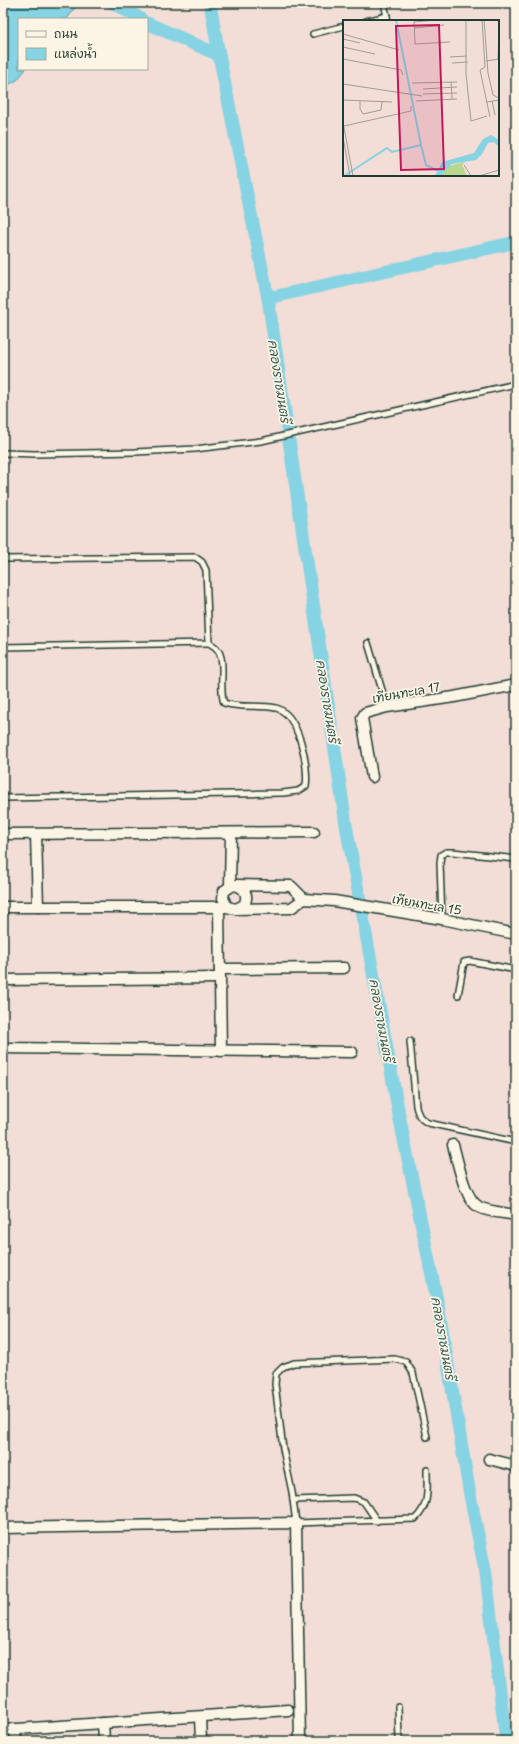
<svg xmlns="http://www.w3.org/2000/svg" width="519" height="1744" viewBox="0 0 519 1744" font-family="'Playpen Sans','Playpen Sans Thai',sans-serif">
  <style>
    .water { fill: #85d3e3; stroke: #5c979d }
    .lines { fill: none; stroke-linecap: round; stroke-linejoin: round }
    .canal { stroke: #85d3e3; stroke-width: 13 }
    .lane-casing { stroke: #1f3d34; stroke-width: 8 }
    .street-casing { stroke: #1f3d34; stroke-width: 13 }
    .lane { stroke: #fcf5e5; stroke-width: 5 }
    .street { stroke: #fcf5e5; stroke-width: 10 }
    .labels { text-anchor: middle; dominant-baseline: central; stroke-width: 3.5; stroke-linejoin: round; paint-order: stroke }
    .street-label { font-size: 12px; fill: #1f3d34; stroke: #fcf5e5 }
    .water-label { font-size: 13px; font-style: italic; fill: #335b57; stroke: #fcf5e5 }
    .inset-river { fill: none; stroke: #85d3e3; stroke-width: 2 }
    .inset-road { fill: none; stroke: #9e9d96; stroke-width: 1 }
    .view { fill: #c2185b; fill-opacity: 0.15; stroke: #c2185b; stroke-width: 2 }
    .inset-edge { fill: none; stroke: #1f3d34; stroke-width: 2 }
  </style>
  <rect width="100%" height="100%" fill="#f3ddd7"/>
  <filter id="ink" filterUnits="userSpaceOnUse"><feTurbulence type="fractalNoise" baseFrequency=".025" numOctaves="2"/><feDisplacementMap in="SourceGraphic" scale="8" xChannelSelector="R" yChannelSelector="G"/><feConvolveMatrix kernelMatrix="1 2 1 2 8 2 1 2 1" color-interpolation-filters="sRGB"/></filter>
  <g filter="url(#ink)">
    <!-- water -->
    <polygon class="water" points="3,3 78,3 67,19 19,19 19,69 26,69 17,80 3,88"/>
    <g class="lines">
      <!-- canal -->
      <g class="canal">
        <polyline points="113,3 141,19"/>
        <polyline points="210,3 219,55"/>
        <polyline points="147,23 219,55 268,298 516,242"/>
        <polyline points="268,298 346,825 400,1120 438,1305 470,1495 486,1575 506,1741"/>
      </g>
      <!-- lane casing -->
      <g class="lane-casing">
        <g id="lane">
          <polyline points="384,3 388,21"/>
          <polyline points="366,21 387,16"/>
          <polyline points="313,34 344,26"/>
          <polyline points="3,453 35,454 135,452 195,449 261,441 516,384"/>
          <polyline points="3,559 195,557 202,562 206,570 209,643 3,647"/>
          <polyline points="368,643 387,707"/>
          <path d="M3,798L283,793L298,791L306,786C309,766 299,714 276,708C259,704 241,709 224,703C218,688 227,660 217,649C215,646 212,645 209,643"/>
          <polyline points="442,919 440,863 441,855 446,852 453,852 516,859"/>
          <polyline points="458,995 464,962 470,961 516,970"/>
          <path d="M410,1041L416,1106C418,1115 420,1119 428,1123L516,1142"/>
          <path d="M427,1470C427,1490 430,1505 415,1519L296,1523L292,1492L283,1449L275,1384L276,1374L283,1367L294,1363L395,1359L406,1362L413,1373L427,1437"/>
          <polyline points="293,1500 354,1498 364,1502 377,1521"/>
          <polyline points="398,1707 399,1741"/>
        </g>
      </g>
      <!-- street casing -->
      <g class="street-casing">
        <g id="street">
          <polyline points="372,777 362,718 365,713 387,707 454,697 516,685"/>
          <polyline points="3,834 314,832"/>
          <polyline points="36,834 38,907"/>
          <polyline points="237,885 291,886 304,899"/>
          <polyline points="230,886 231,833"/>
          <path d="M3,907H227L236,909L244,905C249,896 245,886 233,885L224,891L223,898L227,907"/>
          <polyline points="219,907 221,1051"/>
          <polyline points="236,909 291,908 304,899 334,901 442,919 516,934"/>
          <polyline points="220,969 344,968"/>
          <polyline points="3,980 219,978"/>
          <polyline points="3,1048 352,1052"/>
          <path d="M453,1145C458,1161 464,1199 479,1207C488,1212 506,1213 516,1215"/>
          <polyline points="489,1459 516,1466"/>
          <polyline points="3,1528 296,1523 300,1741"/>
          <polyline points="200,1717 201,1741"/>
          <polyline points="103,1723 104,1741"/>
          <polyline points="15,1729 16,1741"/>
          <polyline points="3,1730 288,1710"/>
        </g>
      </g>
      <!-- lane -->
      <use href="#lane" class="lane"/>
      <!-- street -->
      <use href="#street" class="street"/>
    </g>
  </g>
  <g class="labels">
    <!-- street labels -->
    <g class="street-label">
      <text transform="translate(406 692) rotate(-10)">เทียนทะเล 17</text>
      <text transform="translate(427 904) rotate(10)">เทียนทะเล 15</text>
    </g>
    <!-- water labels -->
    <g class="water-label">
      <text transform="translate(280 381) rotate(81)">คลองราชมนตรี</text>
      <text transform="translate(328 701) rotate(81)">คลองราชมนตรี</text>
      <text transform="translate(382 1020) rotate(80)">คลองราชมนตรี</text>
      <text transform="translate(444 1338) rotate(80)">คลองราชมนตรี</text>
    </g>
  </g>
  <!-- overview -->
  <g transform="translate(343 20)">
    <rect width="156" height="156" fill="#f3ddd7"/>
    <path d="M122,142L119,145L124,156H98L104,146Z" fill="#b9d78f"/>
    <path d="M148,115L156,120V127L151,122L145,123L139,134L133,140L108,144L98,156H92L99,142L131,133L140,119Z" fill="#85d3e3"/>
    <path class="inset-river" d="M53,0L78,125M1,156L44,128L49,132L78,125L83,145L95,151"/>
    <path class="inset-road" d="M71,0L72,24L107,22M123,0V54L128,101L144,96M139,0L142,47L137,50L147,97M141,0L145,53L150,75L156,78M71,2L94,0M72,8L101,5M0,14L56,30M0,19L17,23M0,27L32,34M107,37L124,36M0,39L58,50L60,55M155,39L156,9M143,41L156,39M109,43L125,42M108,62L109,79M69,63L114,62M0,64L79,76M80,69L114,67M80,74L114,73M0,80L49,82M17,81V89L20,94L38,90L39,82M73,81L114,79M149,81L152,95M144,82L156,80M0,102L10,156M1,106L68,91V86M0,117L7,156M121,145L128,156M136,156L156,150"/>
    <path class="view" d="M96,5L101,149L58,150L53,6Z"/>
    <rect width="156" height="156" class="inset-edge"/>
  </g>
  <!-- margin -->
  <rect width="519" height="1744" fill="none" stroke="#fcf5e5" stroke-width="16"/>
  <rect x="8" y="8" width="503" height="1728" fill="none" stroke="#1f3d34" stroke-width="1.5" filter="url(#ink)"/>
  <!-- legend -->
  <rect x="18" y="18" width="130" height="52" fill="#fcf5e5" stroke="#a4ab9e"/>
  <rect x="26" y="31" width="20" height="6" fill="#fcf5e5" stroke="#a4ab9e"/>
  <text x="54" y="38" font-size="12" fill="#1f3d34">ถนน</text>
  <rect x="26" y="48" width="20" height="12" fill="#85d3e3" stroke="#a4ab9e"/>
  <text x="54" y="58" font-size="12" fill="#1f3d34">แหล่งน้ำ</text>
</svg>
